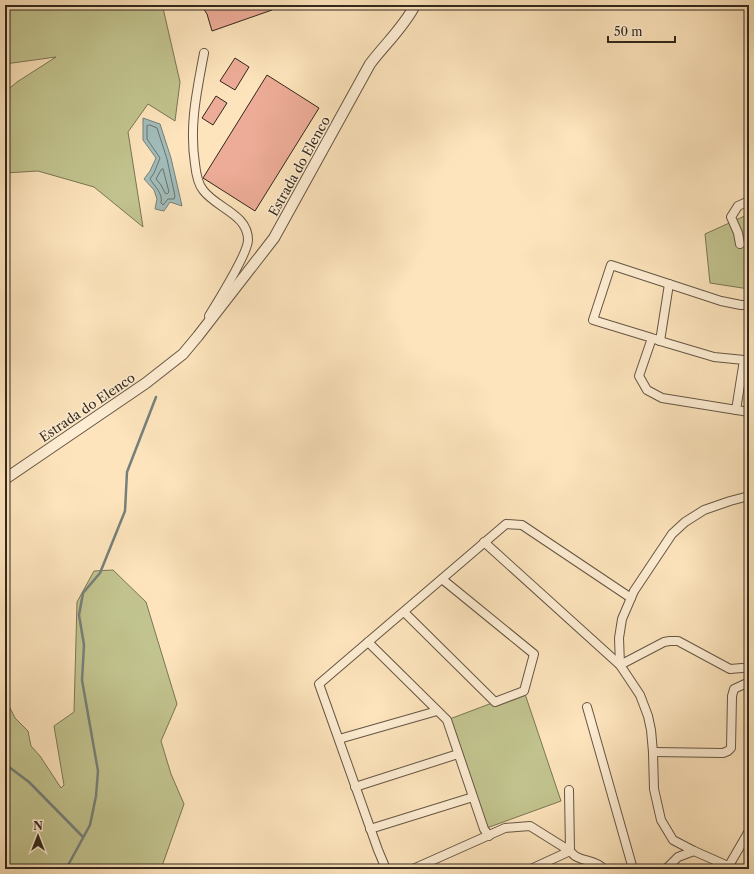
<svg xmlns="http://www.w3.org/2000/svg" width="754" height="874" viewBox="0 0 754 874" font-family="'Libre Caslon Text',serif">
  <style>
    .green { fill: #c2c48f; stroke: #7a7656 }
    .water { fill: #a2bcba; stroke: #75807b }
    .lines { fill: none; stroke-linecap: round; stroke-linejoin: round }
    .shore { stroke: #6a726b; stroke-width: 1 }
    .stream { stroke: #75807b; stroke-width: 2.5 }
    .building { fill: #edac97; stroke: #32271c }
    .minor-casing { stroke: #655644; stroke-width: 10 }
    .tertiary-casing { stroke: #655644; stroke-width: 12 }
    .minor { stroke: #feedd3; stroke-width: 8 }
    .tertiary { stroke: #feedd3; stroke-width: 10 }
    .labels { text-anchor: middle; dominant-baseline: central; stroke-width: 3; stroke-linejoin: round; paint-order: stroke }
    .street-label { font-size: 13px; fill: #32271c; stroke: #feedd3 }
  </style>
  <rect width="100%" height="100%" fill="#fde4bc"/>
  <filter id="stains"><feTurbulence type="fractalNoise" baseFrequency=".005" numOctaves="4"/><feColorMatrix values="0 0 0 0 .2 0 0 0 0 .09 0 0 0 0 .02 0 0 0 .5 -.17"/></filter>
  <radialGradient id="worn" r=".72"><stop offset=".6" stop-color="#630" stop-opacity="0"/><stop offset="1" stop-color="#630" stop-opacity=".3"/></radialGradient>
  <!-- green -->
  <g class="green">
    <polygon points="5,5 168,5 163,8 180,82 175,121 148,104 128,132 143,227 94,187 38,171 5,173 5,92 17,82 56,57 5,64"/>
    <polygon points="749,214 749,289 710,283 705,234"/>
    <polygon points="113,570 146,602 177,704 161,741 171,774 184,804 161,869 5,869 5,698 15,718 28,731 31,746 40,756 61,788 64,785 54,726 74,712 77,602 94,571"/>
    <polygon points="524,691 561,801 484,829 447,720"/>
  </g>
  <!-- water -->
  <polygon class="water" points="143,118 160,124 171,158 182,206 170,202 164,211 155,209 157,199 154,190 144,179 150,171 156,158 143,140"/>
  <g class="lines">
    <!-- shore -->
    <g class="shore">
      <path d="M150,125L157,128L167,159L175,196L174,199H168L163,205L161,203C163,193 155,187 150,179L154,173L160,158L147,139V126Z"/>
      <polygon points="163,169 169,192 167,194 165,193 161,185 156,179 161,170"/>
    </g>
    <!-- stream -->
    <g class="stream">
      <polyline points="5,764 29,782 83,837"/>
      <polyline points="66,869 90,825 96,796 98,771 82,680 84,645 79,615 83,593 100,573 125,511 127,472 156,397"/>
    </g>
  </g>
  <!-- building -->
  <g class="building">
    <polygon points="201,5 267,5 272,10 212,31 207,14"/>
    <polygon points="235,58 249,67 235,90 220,81"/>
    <polygon points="267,75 319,108 255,211 203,178"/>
    <polygon points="216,96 227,103 213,125 202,118"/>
  </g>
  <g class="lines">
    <!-- minor casing -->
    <g class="minor-casing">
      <g id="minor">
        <path d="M204,53C197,91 189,125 195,164C196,173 198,184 203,190C216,208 248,214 248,240C248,253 217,303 209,316"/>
        <polyline points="740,244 738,233 731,217 738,206 749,201"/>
        <polyline points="749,305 741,305 721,301 611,265 593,320 652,338 639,376 647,390 662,398 749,412"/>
        <polyline points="655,339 660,341 669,284"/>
        <polyline points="660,341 714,357 744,360 736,410"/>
        <polyline points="484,542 620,665 664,642 670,641 678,641 730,669 742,668"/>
        <polyline points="404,612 495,702 524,691 534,654 442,579"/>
        <polyline points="368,642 447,720 484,829 489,836"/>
        <polyline points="587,707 633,869"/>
        <polyline points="339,739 437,711"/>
        <polyline points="653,752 723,753 728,751 731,748 732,696 734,689 749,682"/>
        <polyline points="355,787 458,754"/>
        <path d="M569,790L570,851C572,853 574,856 577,857C587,862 595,860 604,869"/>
        <polyline points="370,829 473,797"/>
        <polyline points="728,866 694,851 673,840 661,820 654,789 653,752 651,730 648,716 640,695 620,665 619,638 622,619 634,591 672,534 685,522 704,510 730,501 749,496"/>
        <polyline points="386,869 378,850 319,684 506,524 522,525 631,598"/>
        <polyline points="413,869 505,828 530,826 570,851 531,869"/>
        <polyline points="666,869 678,857 694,851"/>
        <polyline points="727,869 749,831"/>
      </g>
    </g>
    <!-- tertiary casing -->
    <g class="tertiary-casing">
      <path id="tertiary" d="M5,479L146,383L183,354L198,336L274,238L370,64C385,44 404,27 415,5"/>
    </g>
    <!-- minor -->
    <use href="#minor" class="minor"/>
    <!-- tertiary -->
    <use href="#tertiary" class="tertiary"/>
  </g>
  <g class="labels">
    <!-- street labels -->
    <g class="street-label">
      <text transform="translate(299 166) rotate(-61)">Estrada do Elenco</text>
      <text transform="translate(87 407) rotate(-34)">Estrada do Elenco</text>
    </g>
  </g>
  <!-- margin -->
  <rect width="754" height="874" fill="none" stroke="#fde4bc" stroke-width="20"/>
  <rect x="6" y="6" width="742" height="862" fill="none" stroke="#32271c" stroke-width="2"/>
  <rect x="10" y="10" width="734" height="854" fill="none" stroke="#32271c"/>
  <!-- north arrow -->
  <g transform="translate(38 836)" stroke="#feedd3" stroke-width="3" paint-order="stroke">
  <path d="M0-3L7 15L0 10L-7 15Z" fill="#32271c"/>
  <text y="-6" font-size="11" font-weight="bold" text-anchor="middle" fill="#32271c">N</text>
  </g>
  <!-- scale -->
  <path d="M608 36v6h67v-6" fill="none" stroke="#32271c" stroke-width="2"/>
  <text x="614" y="36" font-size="12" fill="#32271c" stroke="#feedd3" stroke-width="3" paint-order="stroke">50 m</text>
  <rect width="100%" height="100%" filter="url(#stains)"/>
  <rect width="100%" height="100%" fill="url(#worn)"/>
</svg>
